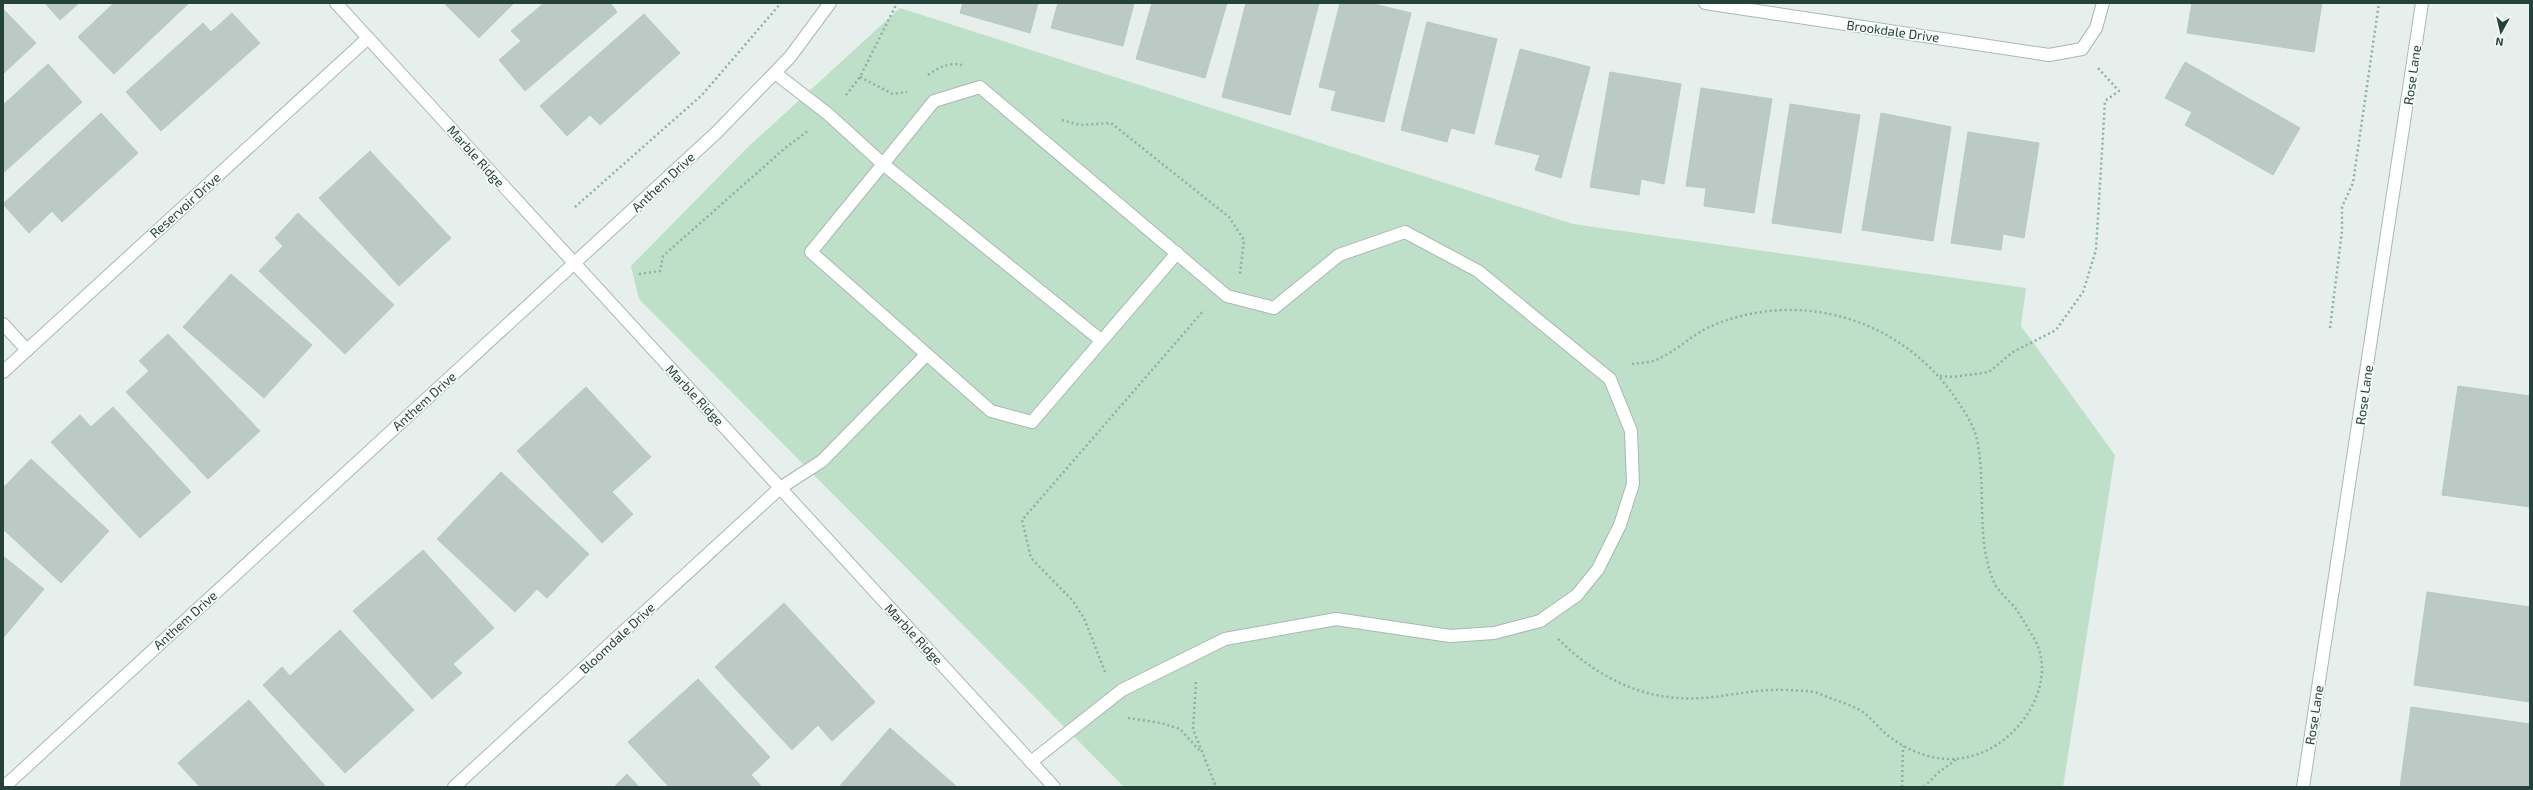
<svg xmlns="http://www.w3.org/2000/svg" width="2533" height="790" viewBox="0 0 2533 790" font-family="'Exo 2',sans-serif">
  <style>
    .green { fill: #bfe0c8 }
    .building { fill: #bbcac4; stroke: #b8c9c2 }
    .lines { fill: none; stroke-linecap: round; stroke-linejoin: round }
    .lane-casing { stroke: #a8b8b2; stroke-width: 14 }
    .street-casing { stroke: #a8b8b2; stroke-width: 14 }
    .secondary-casing { stroke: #a4bbb3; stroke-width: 14 }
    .path { stroke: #86b3a5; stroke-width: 2.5; stroke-dasharray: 2 3; stroke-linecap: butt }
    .lane { stroke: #fff; stroke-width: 12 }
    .street { stroke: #fff; stroke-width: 12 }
    .secondary { stroke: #fff; stroke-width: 12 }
    .labels { text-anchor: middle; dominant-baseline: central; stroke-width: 3.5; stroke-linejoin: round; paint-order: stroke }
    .street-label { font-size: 13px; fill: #24423a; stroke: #f7fbf9 }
  </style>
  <rect width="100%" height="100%" fill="#e6efeb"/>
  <!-- green -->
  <polygon class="green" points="900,8 1573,224 2026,288 2021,326 2115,455 2063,787 1124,787 639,299 631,266 748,147"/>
  <!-- building -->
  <g class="building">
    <polygon points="45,3 79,3 60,20"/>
    <polygon points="114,3 189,3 114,74 78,37"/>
    <polygon points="444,3 514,3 479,38"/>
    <polygon points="544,3 610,3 617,12 525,91 499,60 521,41 511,31"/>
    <polygon points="963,3 1038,3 1030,33 960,13"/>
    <polygon points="1058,3 1134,3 1123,46 1051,28"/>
    <polygon points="1152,3 1227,3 1205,78 1136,59"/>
    <polygon points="1246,3 1319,3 1290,115 1222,97"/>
    <polygon points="1340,3 1370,3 1411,13 1384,122 1331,110 1336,91 1319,87"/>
    <polygon points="2192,3 2322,3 2314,52 2187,33"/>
    <polygon points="3,9 36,43 3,74"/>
    <polygon points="232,13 260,43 161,131 126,92 203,23 211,32"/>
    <polygon points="644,14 680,53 600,125 590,115 567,136 540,106"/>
    <polygon points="1427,22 1497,39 1474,134 1451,128 1447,142 1401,130"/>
    <polygon points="1520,49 1590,67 1561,178 1535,170 1540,155 1495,144"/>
    <polygon points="2185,62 2300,128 2273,175 2185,125 2192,112 2165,98"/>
    <polygon points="48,64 82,102 3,173 3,105"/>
    <polygon points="1610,72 1681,84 1664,184 1641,179 1639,195 1590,187"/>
    <polygon points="1701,88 1772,99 1754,213 1704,206 1706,188 1686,186"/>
    <polygon points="1790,104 1860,115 1841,233 1772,223"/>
    <polygon points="101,113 138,153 62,222 52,211 29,233 3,204"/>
    <polygon points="1881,113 1951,127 1933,241 1862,230"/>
    <polygon points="1968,132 2039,143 2024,238 2003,234 2001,250 1951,243"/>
    <polygon points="370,151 451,238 399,286 319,198"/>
    <polygon points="298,213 394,305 345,354 259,271 283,246 275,238"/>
    <polygon points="231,274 312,345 264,398 183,327"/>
    <polygon points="168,334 260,431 208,479 126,392 149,371 139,361"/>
    <polygon points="2458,386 2530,396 2530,507 2442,495"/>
    <polygon points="586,387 651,457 612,492 633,514 602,543 517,451"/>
    <polygon points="113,407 191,492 140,538 51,442 80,415 91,427"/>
    <polygon points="31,459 109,531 61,583 3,529 3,488"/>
    <polygon points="501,472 589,554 547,598 537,589 515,612 437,539"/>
    <polygon points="423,550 494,628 453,664 462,673 432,699 353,611"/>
    <polygon points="3,556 44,589 3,638"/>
    <polygon points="2427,592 2530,607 2530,702 2414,685"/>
    <polygon points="784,603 875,702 832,741 818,725 792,750 715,667"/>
    <polygon points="340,630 414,710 345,773 263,685 282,667 290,676"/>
    <polygon points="698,679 770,757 751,775 762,787 669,787 628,742"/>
    <polygon points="249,700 326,787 200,787 178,763"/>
    <polygon points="2411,707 2530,724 2530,787 2400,787"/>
    <polygon points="890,728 957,787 839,787"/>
    <polygon points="627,774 639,787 614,787"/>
  </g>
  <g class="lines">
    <!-- lane casing -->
    <g class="lane-casing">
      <g id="lane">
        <polyline points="775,73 828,114 883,164 934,101 980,87 1227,296 1274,308 1339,255 1405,232 1478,271 1610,379 1631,431 1633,484 1620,525 1598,569 1577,595 1540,621 1494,633 1450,636 1336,619 1225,639 1122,690 1031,762"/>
        <polyline points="1102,341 883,164 811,252 991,411 1032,422 1177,253"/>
        <polyline points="780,488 822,461 926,355"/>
      </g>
    </g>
    <!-- street casing -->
    <g class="street-casing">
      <g id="street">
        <polyline points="336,3 1054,787"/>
        <polyline points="1705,3 2049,55 2082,49 2096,28 2103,3"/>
        <polyline points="3,324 27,350"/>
        <polyline points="3,372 368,38"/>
        <polyline points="454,787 780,488"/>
      </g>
    </g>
    <!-- secondary casing -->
    <g class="secondary-casing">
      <g id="secondary">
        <polyline points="4,787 716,133 790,57 830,3"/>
        <polyline points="2303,787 2422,3"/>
      </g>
    </g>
    <!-- path -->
    <g class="path">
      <path d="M928,75C939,67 949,62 962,65"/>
      <polyline points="860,77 893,94 907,92"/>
      <polyline points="846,95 860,77 897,3"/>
      <polyline points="1062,120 1080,125 1111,123 1229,217 1244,240 1240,274"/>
      <polyline points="575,207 702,95 781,3"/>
      <polyline points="639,274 660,271 663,256 784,149 809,130"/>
      <polyline points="2330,328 2342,231 2342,207 2353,183 2379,3"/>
      <polyline points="1940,376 1953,377 1989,372 2013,352 2056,330 2083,292 2096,250 2105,101 2119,91 2098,68"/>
      <path d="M1558,639C1598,678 1645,702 1702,698C1720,697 1739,693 1757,691C1773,689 1790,690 1806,691C1815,691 1822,695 1830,698C1841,702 1855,706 1864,713C1872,719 1878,727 1886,734C1912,755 1946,766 1978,754C2020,740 2058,684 2035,640C2029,630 2023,619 2016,609C2009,600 1997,591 1993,580C1976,537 1986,490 1978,445C1975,426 1965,412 1954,396C1925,355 1883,326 1834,315C1793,305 1745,310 1707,328C1690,337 1677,350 1660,358C1652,363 1640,363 1630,364"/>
      <polyline points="1105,672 1084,618 1072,600 1031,558 1022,520 1204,310"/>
      <polyline points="1196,682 1193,729 1216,787"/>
      <polyline points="1128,718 1161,723 1180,729 1200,751"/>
      <polyline points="1902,787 1903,746"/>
      <polyline points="1924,787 1939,772 1957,759"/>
    </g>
    <!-- lane -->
    <use href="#lane" class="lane"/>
    <!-- street -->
    <use href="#street" class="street"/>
    <!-- secondary -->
    <use href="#secondary" class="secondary"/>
  </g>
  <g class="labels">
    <!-- street labels -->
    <g class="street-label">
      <text transform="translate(1893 31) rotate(8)">Brookdale Drive</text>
      <text transform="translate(2412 75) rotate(-82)">Rose Lane</text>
      <text transform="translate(476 156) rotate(48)">Marble Ridge</text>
      <text transform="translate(663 182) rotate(-43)">Anthem Drive</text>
      <text transform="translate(185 205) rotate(-42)">Reservoir Drive</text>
      <text transform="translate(695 395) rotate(47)">Marble Ridge</text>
      <text transform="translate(2364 395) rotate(-82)">Rose Lane</text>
      <text transform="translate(424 401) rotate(-42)">Anthem Drive</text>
      <text transform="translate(185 620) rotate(-42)">Anthem Drive</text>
      <text transform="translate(914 634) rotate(47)">Marble Ridge</text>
      <text transform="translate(617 638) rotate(-43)">Bloomdale Drive</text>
      <text transform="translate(2314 715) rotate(-81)">Rose Lane</text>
    </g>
  </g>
  <!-- border -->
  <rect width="2533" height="790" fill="none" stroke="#24423a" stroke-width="8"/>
  <!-- north arrow -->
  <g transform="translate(2501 32) rotate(188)" stroke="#f7fbf9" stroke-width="3" paint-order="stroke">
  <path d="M0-3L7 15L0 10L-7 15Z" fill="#24423a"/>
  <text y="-6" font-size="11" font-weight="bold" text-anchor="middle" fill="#24423a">N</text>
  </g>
</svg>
